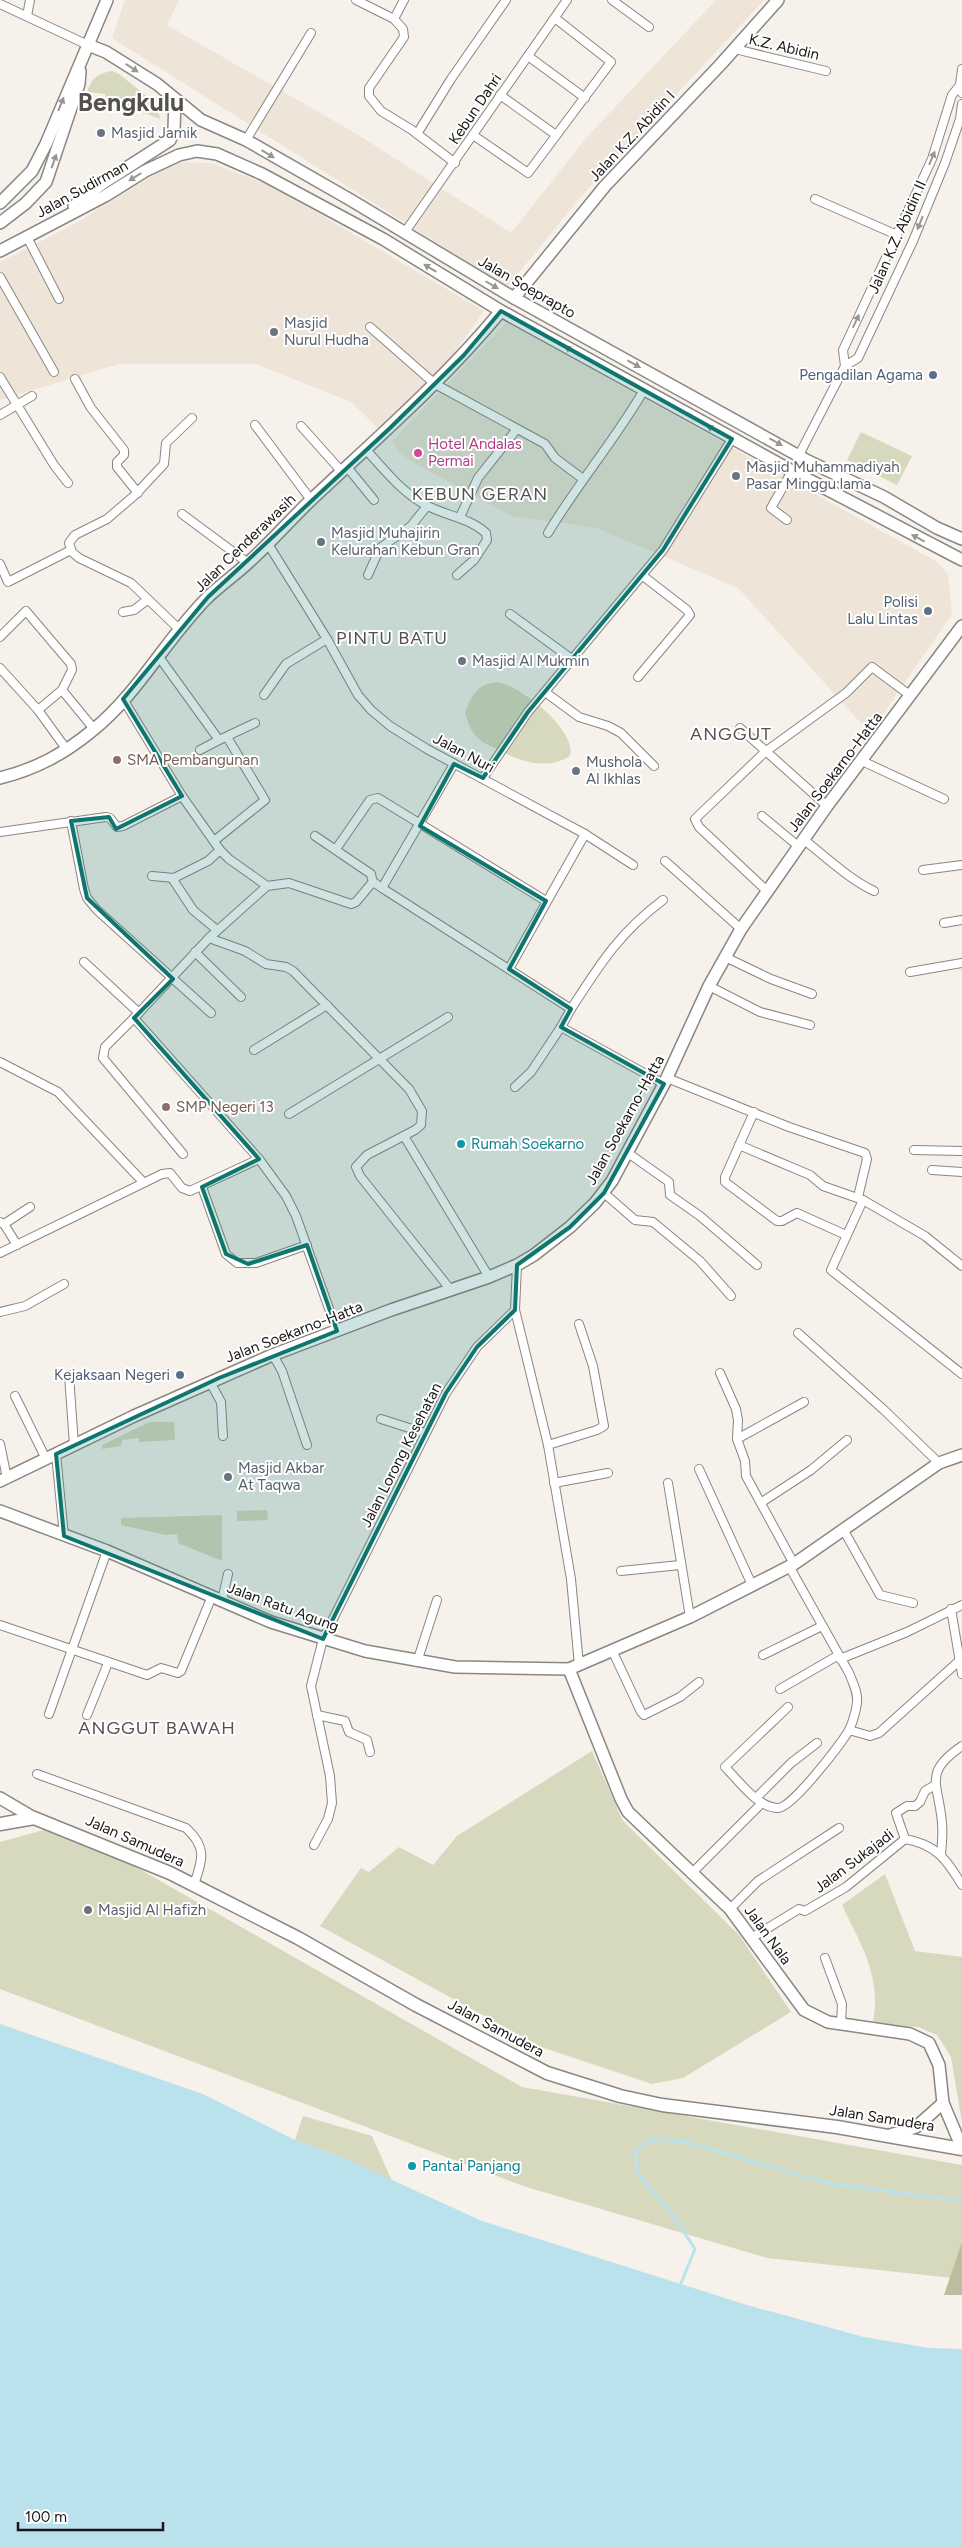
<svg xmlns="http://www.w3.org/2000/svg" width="962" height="2547" viewBox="0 0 962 2547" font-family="Figtree,sans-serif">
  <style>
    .built { fill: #eee4d8 }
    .green { fill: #d7d9be }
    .forest { fill: #bbbd9d }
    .water { fill: #bae2ed }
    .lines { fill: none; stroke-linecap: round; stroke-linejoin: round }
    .stream { stroke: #bae2ed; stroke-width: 3 }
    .street-casing { stroke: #8b8681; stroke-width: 10 }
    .secondary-casing { stroke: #8b8681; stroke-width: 14 }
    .primary-casing { stroke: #8b8681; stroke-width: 15 }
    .street { stroke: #fff; stroke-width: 8 }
    .secondary { stroke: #fff; stroke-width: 11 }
    .primary { stroke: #fff; stroke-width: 12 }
    .oneway { fill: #989796 }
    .marked { fill: #0f766e; fill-opacity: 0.2; stroke: #0f766e; stroke-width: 4; stroke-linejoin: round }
    .worship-dot { fill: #6b7280; stroke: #fff; stroke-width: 2 }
    .service-dot { fill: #5c6f8a; stroke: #fff; stroke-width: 2 }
    .hotel-dot { fill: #d1479c; stroke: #fff; stroke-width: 2 }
    .education-dot { fill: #8d6e63; stroke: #fff; stroke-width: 2 }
    .culture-dot { fill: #0f9aa8; stroke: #fff; stroke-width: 2 }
    .labels { text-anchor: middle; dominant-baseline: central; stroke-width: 4; stroke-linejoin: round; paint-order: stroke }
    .street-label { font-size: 15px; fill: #191715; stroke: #fff }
    .worship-label { font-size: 15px; fill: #5b616d; stroke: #fff; text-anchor: start }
    .service-label { font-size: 15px; fill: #4e5e75; stroke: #fff; text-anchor: end }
    .hotel-label { font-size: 15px; fill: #b23c85; stroke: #fff; text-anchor: start }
    .education-label { font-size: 15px; fill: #785e54; stroke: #fff; text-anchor: start }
    .culture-label { font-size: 15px; fill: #0d838f; stroke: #fff; text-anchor: start }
    .quarter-label { font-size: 18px; letter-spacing: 1px; fill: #55514c; stroke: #fff }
    .town-label { font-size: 25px; font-weight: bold; fill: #55514c; stroke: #fff }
  </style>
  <rect width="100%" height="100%" fill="#f6f1eb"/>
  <!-- built -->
  <g class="built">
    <polygon points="125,0 179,0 167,25 360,136 511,233 587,137 716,0 764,0 579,199 507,287 112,38"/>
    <polygon points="175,162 211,163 271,186 484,311 447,363 381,431 351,402 256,364 119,364 0,400 0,262 71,226"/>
    <polygon points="507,322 937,562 948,574 952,614 870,733 738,588 597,528 511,516 409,460 398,451 392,441"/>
  </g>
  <!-- green -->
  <g class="green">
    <path d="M112,71L119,74L154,102L158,108L160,119L106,98L105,94L87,92C91,79 98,73 112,71Z"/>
    <polygon points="861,432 912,456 897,485 847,460"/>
    <path d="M498,682C522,687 577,730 570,756C546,771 520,761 497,749C492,746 484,744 480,740C471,733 468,723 465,713C472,694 477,684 498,682Z"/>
    <polygon points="150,1422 174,1422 175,1440 139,1442 139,1438 122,1440 121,1446 102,1449 102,1445"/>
    <polygon points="267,1510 268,1520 237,1521 237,1511"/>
    <polygon points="222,1515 222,1561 178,1543 177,1534 166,1535 121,1525 121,1518"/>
    <polygon points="592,1751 623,1821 739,1935 791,2012 683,2078 652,2084 541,2047 320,1926 361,1868 369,1872 399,1847 433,1865 457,1836"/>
    <polygon points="62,1825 522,2087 962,2165 962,2279 767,2258 523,2186 0,1989 0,1842"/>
    <path d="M885,1874L915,1951L962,1957V2123L951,2057L937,2035L918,2027L894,2026L873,2021C882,1977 860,1943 842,1905Z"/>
    <polygon points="303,2116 372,2136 392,2181 346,2159 295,2140"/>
  </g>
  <!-- forest -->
  <polygon class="forest" points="962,2242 962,2295 944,2295"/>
  <!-- water -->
  <polygon class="water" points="0,2024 203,2094 295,2140 346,2159 482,2221 747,2305 864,2337 929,2348 962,2349 962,2547 0,2547"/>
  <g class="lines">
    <!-- stream -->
    <polyline class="stream" points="681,2283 695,2249 672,2214 638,2174 635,2151 652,2139 685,2142 827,2183 962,2201"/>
    <!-- street casing -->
    <g class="street-casing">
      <g id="street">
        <polyline points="356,0 394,19"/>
        <polyline points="404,0 394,19 403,29 404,37 369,88 369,96 381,111 412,130 455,163"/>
        <polyline points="612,0 649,27"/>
        <polyline points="0,4 88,45"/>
        <polyline points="27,16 30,0"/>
        <polyline points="735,49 826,71"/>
        <polyline points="528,56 585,98"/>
        <polyline points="962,69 960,85 962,93"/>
        <polyline points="500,95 556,135"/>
        <polyline points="417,134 451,79 506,0"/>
        <polyline points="473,135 528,173 611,62 555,18"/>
        <polyline points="246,140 311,33"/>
        <polyline points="815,199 897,235"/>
        <polyline points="405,232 567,0"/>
        <polyline points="27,237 59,299"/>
        <polyline points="0,277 54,372"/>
        <polyline points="370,327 435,384 545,444 555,458 583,479"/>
        <polyline points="845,366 858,358 913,241 945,163 960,119 962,104"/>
        <polyline points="0,377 54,465 68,483"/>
        <polyline points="75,379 91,408 124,450 124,455 117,462 117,467 138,493"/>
        <polyline points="0,415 32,396"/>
        <polyline points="255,425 311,500"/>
        <polyline points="301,426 342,472"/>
        <path d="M367,451C385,470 402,493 426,505C446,516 468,517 486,533L487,540L474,560L457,575"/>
        <polyline points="799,455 845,366 843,350 932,159 952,95 960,85"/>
        <polyline points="347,467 374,500"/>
        <polyline points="182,514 248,563"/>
        <polyline points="460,517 478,478 516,430"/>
        <polyline points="787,520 771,508 792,471"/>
        <path d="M548,533C578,483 615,440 644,390"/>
        <polyline points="268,544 327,639 358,695 371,710 390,726 427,749 585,834 509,969"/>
        <polyline points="0,564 8,582 71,550"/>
        <polyline points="368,575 380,548 411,526 427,506"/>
        <polyline points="123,612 134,610 147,600"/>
        <polyline points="510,614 573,660"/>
        <polyline points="180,630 131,583 79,558 72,552 69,543 75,535 107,519 135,495 164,464 166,443 192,418"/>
        <polyline points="0,637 26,611 71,664 72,670 62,690 94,729"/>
        <polyline points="159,657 219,740 255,723"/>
        <polyline points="0,668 38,710 62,690"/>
        <polyline points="638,677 690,615 687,610 643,576"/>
        <polyline points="545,692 579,717 608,726 621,733 654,766"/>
        <polyline points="264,695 286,664 327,639"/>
        <polyline points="123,699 182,796 220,850 229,859 267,886"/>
        <polyline points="38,710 67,750"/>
        <polyline points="740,728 827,806"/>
        <polyline points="200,750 219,740"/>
        <polyline points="862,761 944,799"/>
        <polyline points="483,778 528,712 663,550 732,439"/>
        <polyline points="762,816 798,846"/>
        <polyline points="71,821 84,889 87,898 97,910 211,1013"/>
        <polyline points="0,832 106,817 110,818 117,827 123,826 182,796"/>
        <polyline points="585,834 633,865"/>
        <polyline points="315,836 371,874 373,883"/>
        <path d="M803,839C826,857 849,879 874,891"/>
        <polyline points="214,841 265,800 227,737"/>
        <polyline points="336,849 370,800 378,798 546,901"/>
        <polyline points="665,861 741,929"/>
        <polyline points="923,870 962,865"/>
        <polyline points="152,876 174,878 208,861 220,850"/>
        <polyline points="172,878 193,910 217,930"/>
        <polyline points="382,888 571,1009 561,1027 664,1084"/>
        <polyline points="767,891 699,827 695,819 765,752 846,693 872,667 911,696"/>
        <polyline points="944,923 962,920"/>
        <polyline points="209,938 245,951 266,964 286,967 293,971 409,1089 422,1111 421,1125 415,1130 367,1155 356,1167 360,1176 450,1289"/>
        <polyline points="195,952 241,997"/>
        <polyline points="725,957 771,979 812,994"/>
        <polyline points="84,962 139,1013"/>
        <polyline points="910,972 962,963"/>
        <polyline points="709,986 760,1012 810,1025"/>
        <path d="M571,1009C600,964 619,933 663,900"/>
        <polyline points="134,1018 105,1047 103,1058 183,1154"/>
        <polyline points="254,1050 327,1005"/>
        <polyline points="0,1062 58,1092 143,1182"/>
        <polyline points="667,1078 789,1127 865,1153 867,1159 858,1197"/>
        <polyline points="515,1087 531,1072 561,1027"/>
        <polyline points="754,1112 725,1177 725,1182 777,1221 782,1221 797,1213 846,1235"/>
        <polyline points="289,1114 448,1017"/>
        <polyline points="404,1136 489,1277"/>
        <polyline points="739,1145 810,1175 823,1186 863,1200 831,1270 962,1374"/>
        <polyline points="914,1150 962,1151"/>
        <polyline points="628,1153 669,1182 670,1195 700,1216 757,1265"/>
        <polyline points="932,1170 962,1172"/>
        <polyline points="202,1187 226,1254 237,1263 256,1263 307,1245"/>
        <polyline points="604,1193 635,1220 653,1222 700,1261 731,1296"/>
        <polyline points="863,1200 925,1236 962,1266"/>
        <polyline points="0,1222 4,1224 17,1245"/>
        <polyline points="4,1224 30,1207"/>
        <polyline points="0,1253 162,1174 170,1173 182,1188 190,1191 259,1159"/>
        <polyline points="515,1310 548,1445 571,1579 579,1665"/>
        <polyline points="0,1312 25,1306 64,1284"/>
        <polyline points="337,1331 296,1216 286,1196 259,1159 134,1018 209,938 267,886 289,883 351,904 356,902 371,884 375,883 382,888 454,764"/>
        <polyline points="798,1333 884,1410 939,1463"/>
        <polyline points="273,1355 282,1371 307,1445"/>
        <polyline points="720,1373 736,1409 738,1420 737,1439 745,1461 746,1476 794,1564"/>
        <polyline points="69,1375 74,1445"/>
        <polyline points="210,1382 221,1402 223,1436"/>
        <polyline points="15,1396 46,1459"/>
        <polyline points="381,1419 425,1433"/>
        <polyline points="737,1439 804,1402"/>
        <polyline points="0,1444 7,1478"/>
        <polyline points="548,1445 597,1430 604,1426 593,1366 579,1324"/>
        <polyline points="56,1454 64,1536"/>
        <polyline points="699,1469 752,1585"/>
        <polyline points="554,1483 608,1473"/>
        <polyline points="668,1483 690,1617"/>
        <polyline points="762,1502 811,1470 847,1440"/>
        <polyline points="843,1529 880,1595 913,1603"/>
        <polyline points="621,1571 680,1565"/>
        <polyline points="222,1600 228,1574"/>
        <polyline points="951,1609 962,1674"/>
        <polyline points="0,1625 147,1675 161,1668 178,1673 181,1671 212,1596"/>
        <polyline points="612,1650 641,1712 644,1715 680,1697 699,1682"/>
        <polyline points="763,1655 822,1626"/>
        <polyline points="840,1659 907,1632 962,1605"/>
        <polyline points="417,1662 437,1600"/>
        <polyline points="780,1689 837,1656"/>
        <path d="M788,1707L725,1767C739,1781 758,1808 778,1808C792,1808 839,1746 848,1732C852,1725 856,1711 857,1703C858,1692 853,1683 849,1673L789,1566"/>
        <polyline points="49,1714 107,1551"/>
        <polyline points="87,1715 108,1663"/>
        <polyline points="317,1715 345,1721 349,1732 367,1740 370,1752"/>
        <polyline points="849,1730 870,1736 879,1733 959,1661"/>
        <path d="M37,1774L186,1828C208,1848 202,1860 194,1885"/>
        <polyline points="756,1798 791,1763 817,1743"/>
        <polyline points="905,1839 896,1813 907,1806 915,1806 920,1802 925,1791 935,1785"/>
        <polyline points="314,1845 328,1819 332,1803 330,1776 311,1686 323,1639 446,1393 477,1347 515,1310 517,1265"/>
        <path d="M941,1854C942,1844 943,1833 942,1823C939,1784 922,1773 962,1746"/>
        <polyline points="691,1874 761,1804"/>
        <polyline points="730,1909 758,1881 839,1828"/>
        <path d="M753,1937L799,1909L805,1911L846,1887L905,1839C936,1844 947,1860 962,1885"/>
        <polyline points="825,1958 842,2004 841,2024"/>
      </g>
    </g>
    <!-- secondary casing -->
    <g class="secondary-casing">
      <g id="secondary">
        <polyline points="88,45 106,52 157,84 201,120 246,140 349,199 514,298 808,461 884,497 937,528 962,539"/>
        <polyline points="0,203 32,171 46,144 107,0"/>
        <polyline points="74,206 103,183 170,140 174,130 175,99"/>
        <polyline points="0,223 26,203 46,182 79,84 80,71"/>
        <polyline points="0,251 105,196 145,171 179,155 197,151 217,154 262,174 383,239 501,311 792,471 962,560"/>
        <polyline points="514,298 605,186 721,64 778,0"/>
        <path d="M0,778C36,769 64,754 93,730C139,693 167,637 209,596C222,584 236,574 249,562C271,542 290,520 311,500C376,439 443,381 501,311"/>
        <polyline points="0,1481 134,1416 270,1356 391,1310 489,1277 517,1265 534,1255 570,1227 595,1203 612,1181 664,1084 709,986 741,929 827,806 962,626"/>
        <polyline points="0,1511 107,1551 271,1622 365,1651 455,1667 569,1669 690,1617 794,1564 939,1463 962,1455"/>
        <polyline points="569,1669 621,1799 628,1812 730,1909 804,2010 828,2022 910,2034 929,2043 939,2065 943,2103 962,2148"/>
        <polyline points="0,1798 34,1818"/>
        <polyline points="890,2135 916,2127 943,2103"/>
      </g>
    </g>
    <!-- primary casing -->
    <g class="primary-casing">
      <polyline id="primary" points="0,1824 34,1818 170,1873 298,1938 416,2005 547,2073 620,2096 662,2105 837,2127 962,2149"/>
    </g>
    <!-- street -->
    <use href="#street" class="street"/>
    <!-- secondary -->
    <use href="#secondary" class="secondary"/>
    <!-- primary -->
    <use href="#primary" class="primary"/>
  </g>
  <!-- one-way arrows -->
  <defs><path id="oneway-solid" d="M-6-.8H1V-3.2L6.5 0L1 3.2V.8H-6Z" transform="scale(1.25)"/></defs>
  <g class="oneway">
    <use href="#oneway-solid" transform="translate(132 68) rotate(33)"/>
    <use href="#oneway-solid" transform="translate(61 104) rotate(-68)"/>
    <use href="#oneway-solid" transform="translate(268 154) rotate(31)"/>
    <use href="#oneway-solid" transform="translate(932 158) rotate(-67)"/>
    <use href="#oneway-solid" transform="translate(54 161) rotate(-71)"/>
    <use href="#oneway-solid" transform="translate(135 177) rotate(148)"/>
    <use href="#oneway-solid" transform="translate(920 223) rotate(112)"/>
    <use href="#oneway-solid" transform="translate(430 268) rotate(-149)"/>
    <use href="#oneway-solid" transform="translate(492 285) rotate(30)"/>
    <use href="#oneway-solid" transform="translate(856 321) rotate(-65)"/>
    <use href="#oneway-solid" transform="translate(571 350) rotate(-151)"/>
    <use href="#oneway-solid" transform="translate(634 364) rotate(29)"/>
    <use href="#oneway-solid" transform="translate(713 429) rotate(-151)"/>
    <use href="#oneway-solid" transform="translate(776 442) rotate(29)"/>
    <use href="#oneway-solid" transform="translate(918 538) rotate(-152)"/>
  </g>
  <!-- marked area -->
  <path class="marked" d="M501,311L732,439L663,550L528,712L483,778L454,764L420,826L546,901L509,969L571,1009L561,1027L664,1084L604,1193L570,1227L517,1265L515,1310L477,1347L446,1393L323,1639L64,1536L56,1454L219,1378L337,1331L307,1245L248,1264L226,1254L202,1187L259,1159L134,1018L173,979L87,898L71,821L109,817L116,829L182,796L123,699L208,597L389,429L464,355Z"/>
  <!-- markers -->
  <g class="worship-dot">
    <circle cx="101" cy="133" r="5"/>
    <circle cx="274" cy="332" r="5"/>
    <circle cx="736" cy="476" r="5"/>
    <circle cx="321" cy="542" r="5"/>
    <circle cx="462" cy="661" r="5"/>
    <circle cx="576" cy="771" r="5"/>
    <circle cx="228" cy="1477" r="5"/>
    <circle cx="88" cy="1910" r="5"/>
  </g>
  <g class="service-dot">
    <circle cx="933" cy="375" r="5"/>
    <circle cx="928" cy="611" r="5"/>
    <circle cx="180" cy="1375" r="5"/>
  </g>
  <circle class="hotel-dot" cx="418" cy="453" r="5"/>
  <g class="education-dot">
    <circle cx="117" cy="760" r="5"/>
    <circle cx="166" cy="1107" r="5"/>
  </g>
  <g class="culture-dot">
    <circle cx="461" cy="1144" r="5"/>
    <circle cx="412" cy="2166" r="5"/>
  </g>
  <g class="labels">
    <!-- street labels -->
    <g class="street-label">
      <text transform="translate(784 47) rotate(13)">K.Z. Abidin</text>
      <text transform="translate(475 109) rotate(-56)">Kebun Dahri</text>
      <text transform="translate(632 136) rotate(-47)">Jalan K.Z. Abidin I</text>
      <text transform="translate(82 189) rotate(-29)">Jalan Sudirman</text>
      <text transform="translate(897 237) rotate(-66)">Jalan K.Z. Abidin II</text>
      <text transform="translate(527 287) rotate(30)">Jalan Soeprapto</text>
      <text transform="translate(245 543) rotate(-44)">Jalan Cenderawasih</text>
      <text transform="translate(464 753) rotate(28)">Jalan Nuri</text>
      <text transform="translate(835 772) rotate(-53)">Jalan Soekarno-Hatta</text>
      <text transform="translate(625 1120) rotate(-61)">Jalan Soekarno-Hatta</text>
      <text transform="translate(294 1332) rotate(-21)">Jalan Soekarno-Hatta</text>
      <text transform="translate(401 1455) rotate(-63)">Jalan Lorong Kesehatan</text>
      <text transform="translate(283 1607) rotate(20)">Jalan Ratu Agung</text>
      <text transform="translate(135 1841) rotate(24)">Jalan Samudera</text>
      <text transform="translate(854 1861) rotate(-37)">Jalan Sukajadi</text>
      <text transform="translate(768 1935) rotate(54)">Jalan Nala</text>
      <text transform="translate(496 2028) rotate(28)">Jalan Samudera</text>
      <text transform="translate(882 2118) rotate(9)">Jalan Samudera</text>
    </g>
    <!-- worship labels -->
    <g class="worship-label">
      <text x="111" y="133">Masjid Jamik</text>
      <text x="284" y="323">Masjid<tspan x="284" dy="17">Nurul Hudha</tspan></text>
      <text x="746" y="467">Masjid Muhammadiyah<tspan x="746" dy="17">Pasar Minggu lama</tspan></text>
      <text x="331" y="533">Masjid Muhajirin<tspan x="331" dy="17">Kelurahan Kebun Gran</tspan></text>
      <text x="472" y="661">Masjid Al Mukmin</text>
      <text x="586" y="762">Mushola<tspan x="586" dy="17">Al Ikhlas</tspan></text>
      <text x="238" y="1468">Masjid Akbar<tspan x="238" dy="17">At Taqwa</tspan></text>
      <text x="98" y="1910">Masjid Al Hafizh</text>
    </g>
    <!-- service labels -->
    <g class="service-label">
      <text x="923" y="375">Pengadilan Agama</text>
      <text x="918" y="602">Polisi<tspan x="918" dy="17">Lalu Lintas</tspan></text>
      <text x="170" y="1375">Kejaksaan Negeri</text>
    </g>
    <!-- hotel labels -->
    <g class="hotel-label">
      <text x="428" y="444">Hotel Andalas<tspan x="428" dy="17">Permai</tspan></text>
    </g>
    <!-- education labels -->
    <g class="education-label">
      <text x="127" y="760">SMA Pembangunan</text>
      <text x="176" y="1107">SMP Negeri 13</text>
    </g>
    <!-- culture labels -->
    <g class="culture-label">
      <text x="471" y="1144">Rumah Soekarno</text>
      <text x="422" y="2166">Pantai Panjang</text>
    </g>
    <!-- quarter labels -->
    <g class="quarter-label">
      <text x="480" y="494">KEBUN GERAN</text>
      <text x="392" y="638">PINTU BATU</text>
      <text x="731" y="734">ANGGUT</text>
      <text x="157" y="1728">ANGGUT BAWAH</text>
    </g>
    <!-- town labels -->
    <g class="town-label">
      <text x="131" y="102">Bengkulu</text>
    </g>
  </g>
  <!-- scale -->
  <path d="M18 2522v8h145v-8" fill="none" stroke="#191715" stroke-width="2.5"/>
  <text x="25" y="2522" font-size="15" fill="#191715" stroke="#ffffff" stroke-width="4" paint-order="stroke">100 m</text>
</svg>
